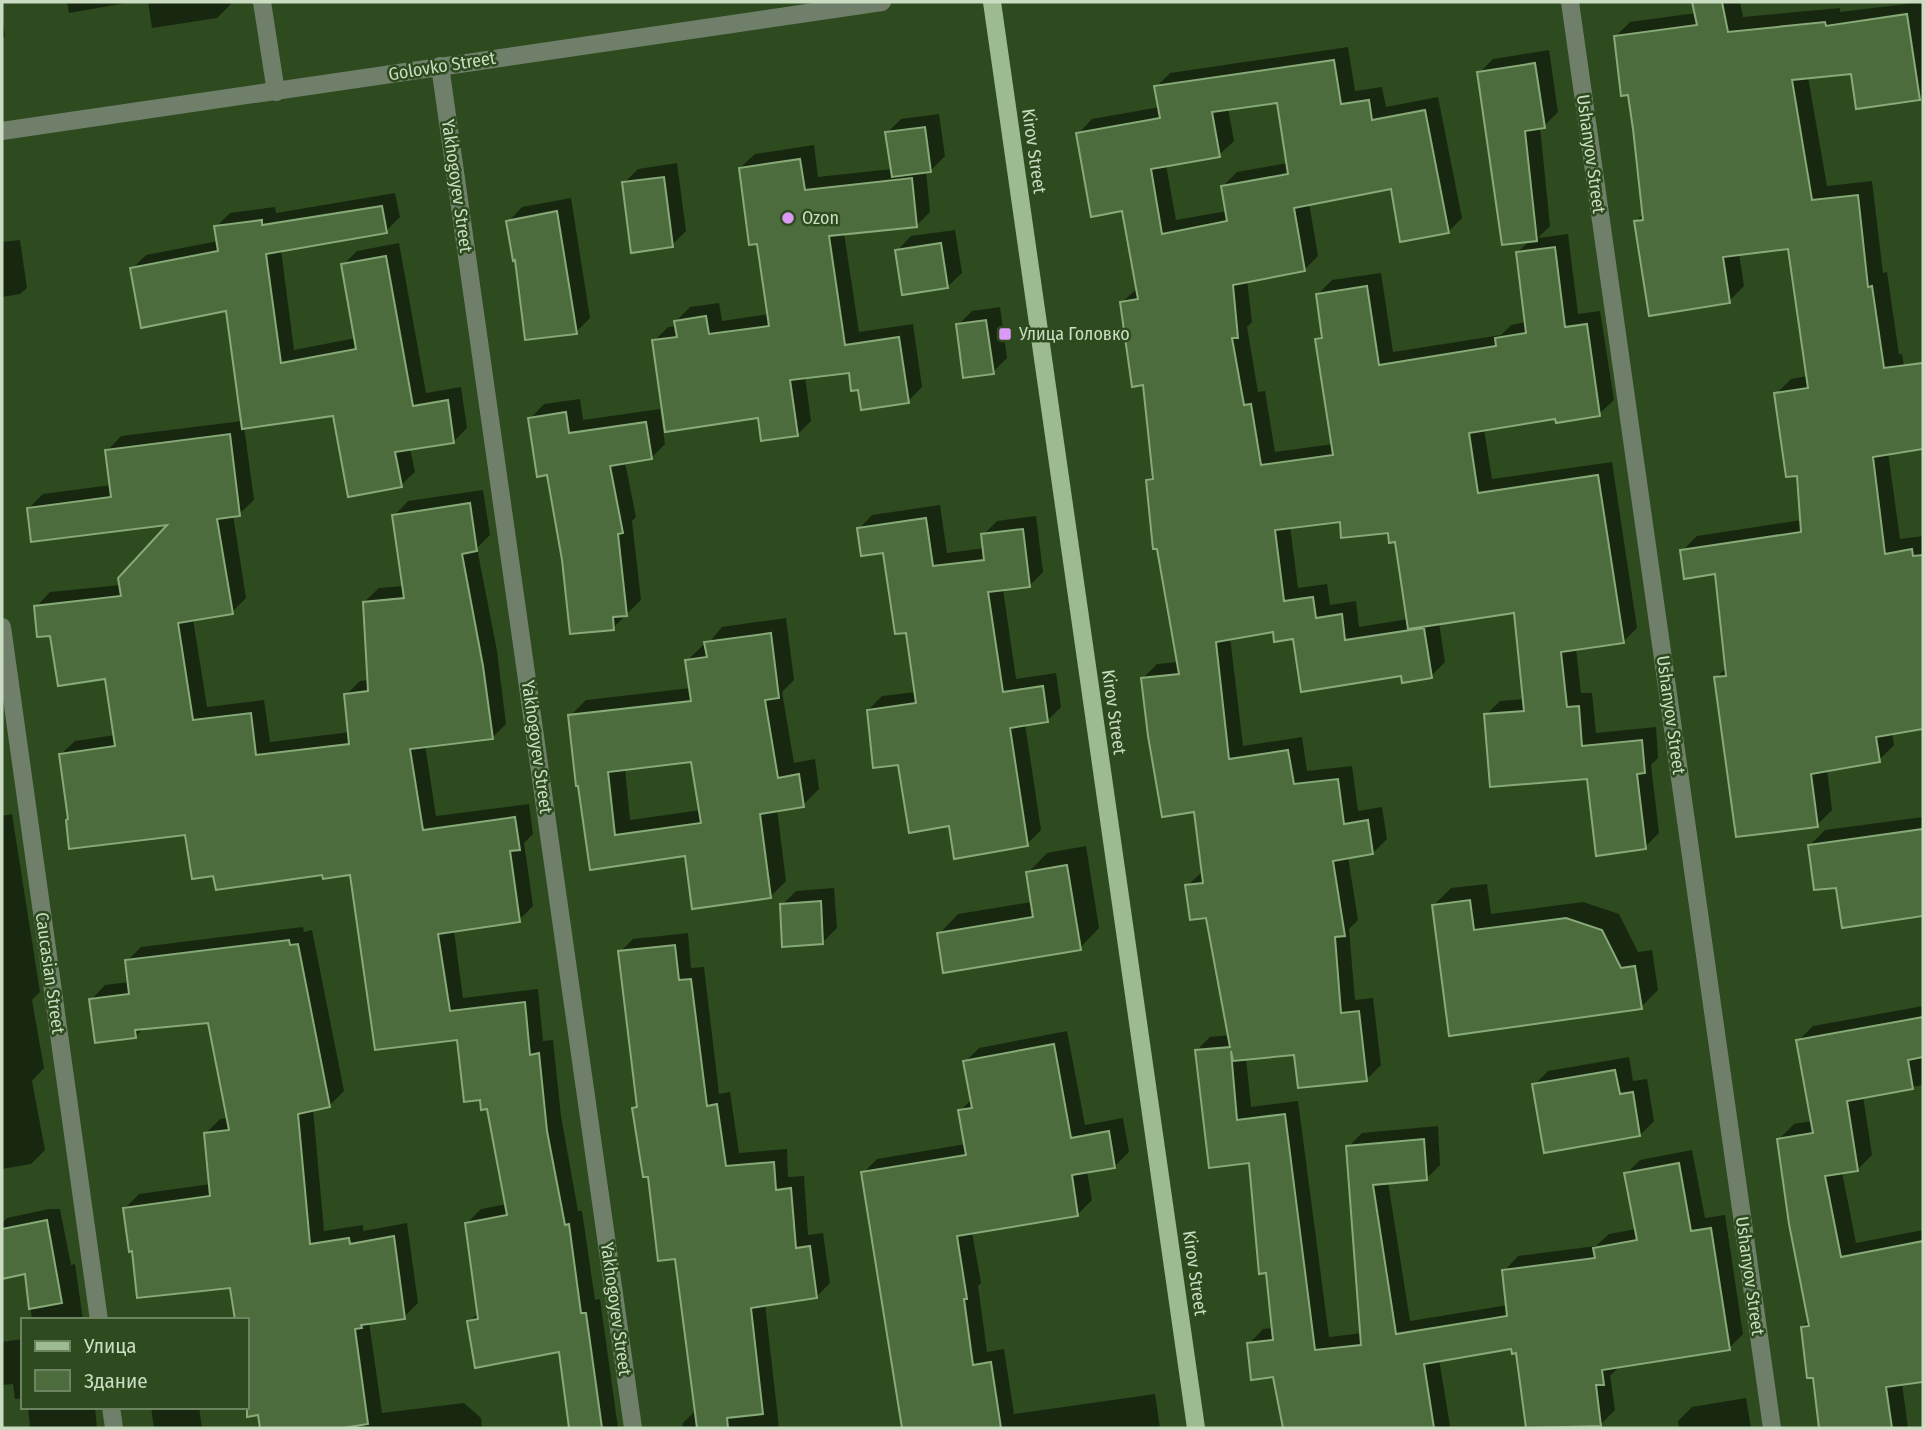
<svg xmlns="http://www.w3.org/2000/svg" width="1925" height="1430" viewBox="0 0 1925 1430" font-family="'Fira Sans Condensed',sans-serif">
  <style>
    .shadow { fill: #0007; fill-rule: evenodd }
    .building { fill: #4c6c3e; stroke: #87aa78; stroke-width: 2; fill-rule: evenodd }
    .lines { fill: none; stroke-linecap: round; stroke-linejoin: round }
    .minor { stroke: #707f6a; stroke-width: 18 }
    .major { stroke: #9dbb91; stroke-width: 18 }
    .poi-dot { fill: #dc99f5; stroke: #2d4b1e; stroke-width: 2.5 }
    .labels { text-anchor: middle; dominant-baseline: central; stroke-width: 5; stroke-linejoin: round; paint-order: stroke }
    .street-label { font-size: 18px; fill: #cadcc2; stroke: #2d4b1e }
    .poi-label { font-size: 18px; fill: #cadcc2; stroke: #2d4b1e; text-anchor: start }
  </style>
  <rect width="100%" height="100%" fill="#2d4b1e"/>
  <!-- shadow -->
  <g class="shadow">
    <polygon points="67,2 132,2 69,13"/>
    <polygon points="148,2 231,2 231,4 217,18 152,28"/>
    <polygon points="1694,2 1740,2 1743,17 1840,8 1840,12 1922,2 1923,98 1857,107 1852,72 1808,77 1827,186 1872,181 1883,273 1887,272 1899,354 1902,354 1910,400 1923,398 1923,447 1888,452 1900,539 1923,536 1923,727 1892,732 1894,745 1879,760 1827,769 1832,810 1817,825 1716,678 1727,667 1717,572 1682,551 1697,536 1802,520 1798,474 1776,394 1791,379 1808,376 1789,247 1739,253 1744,286 1729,301 1636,221 1644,213 1629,93 1615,37 1630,22 1696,13"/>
    <polygon points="2,15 5,36 2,39"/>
    <path d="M1348,47L1355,91L1382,87L1386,107L1438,97L1462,218L1448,232L1392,187L1309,203L1318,256L1304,270L1247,280L1252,322L1247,327L1258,392L1265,391L1275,452L1333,444L1317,340L1323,333L1318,294L1332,280L1381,273L1393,352L1501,335L1511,325L1526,322L1518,252L1530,240L1479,73L1493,59L1549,50L1558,112L1544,126L1540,127L1550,226L1538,238L1568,234L1578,314L1600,311L1614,400L1599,414L1557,417L1484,429L1492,479L1612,462L1637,628L1623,642L1576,648L1581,693H1592L1596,733L1656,727L1658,758L1651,765L1659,833L1645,847L1588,777L1486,715L1500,701L1524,699L1516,611L1439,623L1445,662L1431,676L1402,674L1274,630L1230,637L1243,746L1302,737L1307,771L1352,766L1358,811L1382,807L1387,839L1373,853L1348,857L1358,920L1349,929L1355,1000L1373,998L1381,1065L1367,1079L1296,1053L1246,1058L1251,1107L1298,1101L1329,1337L1362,1333L1348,1147L1362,1133L1438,1126L1440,1165L1426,1179L1388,1182L1410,1321L1508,1305L1504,1271L1518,1256L1596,1246L1609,1234L1636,1229L1626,1174L1640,1160L1692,1150L1705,1218L1725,1215L1743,1334L1729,1348L1617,1366V1369L1610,1376L1615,1410L1601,1424L1571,1428H1528L1518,1351L1513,1347L1439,1359L1450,1426L1448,1428H1284L1275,1375L1249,1344L1263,1329L1273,1328L1267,1272L1250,1161L1196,1051L1210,1037L1230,1035L1208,916L1187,886L1203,871L1195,810L1143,678L1157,664L1179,662L1148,481L1154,474L1144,383L1122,302L1138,288L1124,209L1078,134L1092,119L1160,107L1156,87L1170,73ZM1278,101L1288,163L1237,172L1223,186L1227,211L1176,220L1166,165L1219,155L1234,141L1228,108ZM1342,520L1389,531L1396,540L1408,619L1359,627L1356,601L1330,605L1327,584L1298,588L1290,526Z"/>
    <polygon points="939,114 945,156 931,170 926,171 930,212 916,226 844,233 859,332 913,324 922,387 908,401 860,388 850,371 805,377 811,421 797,435 759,416 654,341 668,327 677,326 676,321 690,307 719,303 722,321 769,314 759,242 740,168 755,154 814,145 818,177 892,169 887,133 901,119"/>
    <polygon points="677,163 686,231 672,245 624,183 638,169"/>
    <polygon points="395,193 400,217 386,231 281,250 294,350 356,338 343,265 357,251 399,243 426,393 461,387 467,428 453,442 410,448 415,472 401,485 334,414 244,426 254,500 239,514 233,515 246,598 232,612 193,619 207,707 264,700 270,742 350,732 346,695 360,681 369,680 364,602 379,588 404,586 394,516 408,501 483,490 490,535 477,548 497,651 506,724 492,738 425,745 436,816 529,804 533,834 524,843 533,906 519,920 454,931 463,998 538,989 543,1041 553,1040 561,1116 578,1211 582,1211 595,1300 600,1299 618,1428 571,1428 560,1350 469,1322 479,1312 467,1223 481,1209 507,1204 489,1107 482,1098 459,1038 351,873 215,874 187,833 69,818 60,755 75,741 115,735 106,677 52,634 36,607 50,592 121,585 171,523 29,508 43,494 111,485 107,451 121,436 242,421 227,309 132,269 146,255 218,241 216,227 230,213 275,207 276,213"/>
    <polygon points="571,198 590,318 576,332 516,258 508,222 522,207"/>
    <polygon points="955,230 962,273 947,287 897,251 911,236"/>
    <polygon points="20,240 27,288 20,294 2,297 2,242"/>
    <polygon points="1000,307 1007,358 993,372 958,325 972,311"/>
    <polygon points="580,399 583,420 660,409 665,444 651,458 625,462 636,517 632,521 641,600 613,628 564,560 548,473 530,419 544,404"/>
    <polygon points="940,505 947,553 985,548 983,535 997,521 1036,516 1043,572 1029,586 1003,589 1016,679 1056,673 1061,707 1047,721 1025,724 1041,830 1027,844 950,824 900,763 868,710 882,696 916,692 907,631 885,551 859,529 872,515"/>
    <path d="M786,618L794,680L782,692L794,763L815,759L819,789L803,805L777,809L786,881L770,897L686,854L591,868L570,716L586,700L691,688L687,661L703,645H707L722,627ZM693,760L701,810L630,820L625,768Z"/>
    <polygon points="12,814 40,992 32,1000 44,1068 32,1081 45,1150 31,1164 2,1169 2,816"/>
    <polygon points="1923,817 1923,926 1921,915 1838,886 1810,845 1825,830"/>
    <polygon points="1086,846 1099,928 1080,948 939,934 958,914 1032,902 1028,873 1047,853"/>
    <polygon points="1487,884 1491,914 1583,902 1619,914 1638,952 1652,950 1658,990 1641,1007 1451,1034 1434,905 1451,888"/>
    <polygon points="834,888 837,928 823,942 782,905 796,891"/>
    <polygon points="303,927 304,932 312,930 344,1091 329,1106 313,1109 324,1231 363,1225 363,1231 407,1223 418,1303 404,1317 369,1322 382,1413 464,1403 481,1418 482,1428 260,1428 258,1413 247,1415 247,1320 231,1286 134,1249 125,1208 139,1194 211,1184 206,1133 220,1119 228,1118 209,1022 144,1028 136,1036 91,1000 105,985 129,982 127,961 141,947"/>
    <polygon points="688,933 691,968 704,967 719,1094 730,1092 739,1153 787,1149 788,1177 804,1176 808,1235 823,1233 830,1283 816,1297 765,1304 779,1428 683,1428 682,1424 696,1410 676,1257 649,1174 634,1109 639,1104 620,952 633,939"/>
    <polygon points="1923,1006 1923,1085 1863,1096 1872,1155 1857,1170 1842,1172 1856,1243 1923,1230 1923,1380 1902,1383 1908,1428 1821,1428 1814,1376 1802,1327 1810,1320 1779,1139 1794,1124 1812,1121 1798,1041 1813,1026"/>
    <polygon points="1067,1031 1085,1125 1123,1118 1129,1152 1115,1166 1087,1171 1092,1200 1078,1214 972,1232 981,1283 978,1286 987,1352 1004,1349 1014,1414 1155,1394 1160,1428 904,1428 863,1173 877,1159 966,1144 960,1111 972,1099 965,1062 979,1048"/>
    <polygon points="1629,1057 1633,1081 1647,1079 1654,1121 1640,1135 1534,1085 1548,1071"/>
    <polygon points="49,1209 60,1209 71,1265 75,1264 83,1320 32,1320 26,1272 2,1277 2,1223 7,1218"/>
    <polygon points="23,1339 23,1398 15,1399 13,1384 2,1385 2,1342"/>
    <polygon points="1746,1398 1751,1428 1679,1428 1678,1421 1692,1407"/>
    <polygon points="28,1407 95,1407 97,1428 30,1428"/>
    <polygon points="151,1407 199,1407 202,1428 154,1428"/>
  </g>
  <!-- building -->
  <g class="building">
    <polygon points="1692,2 1722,2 1728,32 1825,22 1826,26 1907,14 1920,100 1856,109 1851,74 1792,80 1812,200 1858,195 1868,287 1872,286 1884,368 1923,363 1923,449 1873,457 1885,554 1912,549 1913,556 1923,555 1923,729 1876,737 1880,762 1811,774 1818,827 1736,837 1714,677 1726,676 1715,574 1684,579 1680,550 1801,532 1797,476 1786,477 1774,393 1808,388 1788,249 1723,257 1730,303 1649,316 1634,221 1643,220 1633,129 1628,95 1621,96 1614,36 1697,25"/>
    <path d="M1334,60L1341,104L1369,100L1372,120L1425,110L1449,233L1400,242L1391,189L1294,208L1305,271L1233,285L1238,338H1232L1244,405L1251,404L1261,465L1333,455L1315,339L1322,338L1316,294L1367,286L1379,365L1496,346L1495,338L1526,333L1516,252L1555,247L1565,327L1587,324L1600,416L1556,423L1555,419L1469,433L1478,493L1598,475L1624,643L1561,652L1567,707L1579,706L1582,746L1642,740L1645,773L1637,774L1646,849L1596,856L1587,779L1490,787L1484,714L1524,711L1514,613L1408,629L1395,542L1389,543L1388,533L1341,538L1340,522L1275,530L1284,601L1313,597L1316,618L1342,614L1345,640L1424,628L1432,678L1402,683L1401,676L1301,692L1293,639L1274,642L1273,632L1216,642L1229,759L1288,750L1294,784L1338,779L1344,824L1368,820L1373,854L1333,861L1345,936L1335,937L1341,1013L1359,1011L1367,1081L1298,1088L1294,1055L1233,1061L1231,1051L1237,1120L1285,1114L1315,1350L1361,1345L1346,1146L1424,1139L1427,1180L1373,1185L1396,1334L1507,1316L1502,1270L1595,1258L1593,1248L1637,1240L1624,1173L1679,1163L1691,1231L1711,1228L1730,1350L1602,1370L1604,1385H1596L1601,1426L1526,1428L1516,1353L1512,1354L1511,1349L1424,1364L1434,1428H1283L1273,1377L1251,1380L1247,1343L1273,1340L1266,1273L1259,1274L1249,1163L1209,1168L1195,1050L1230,1047L1206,918L1190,920L1185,885L1203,883L1194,812L1162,817L1148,736L1141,678L1179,674L1157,549H1153L1146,480L1153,479L1143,385L1132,387L1120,302L1138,299L1122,211L1091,217L1076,133L1160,118L1154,86ZM1277,103L1288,174L1221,186L1227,221L1162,234L1151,169L1220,157L1212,112Z"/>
    <polygon points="1535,63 1545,128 1525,131 1537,241 1502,245 1477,72"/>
    <polygon points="925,127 931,172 892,177 885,132"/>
    <polygon points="800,159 805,190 912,178 917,227 829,236 845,345 899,337 909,403 861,410 858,390 851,391 849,373 790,380 798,436 761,441 758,418 665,432 652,340 677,337 674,321 706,316 709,334 769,326 757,244 749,245 739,168"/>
    <polygon points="664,177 673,247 631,253 622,182"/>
    <polygon points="382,206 387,233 266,254 281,363 356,349 341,264 386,256 413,406 448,400 454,443 395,452 402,487 348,497 333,416 242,429 226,311 141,328 130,268 218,251 214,226 262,220 262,225"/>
    <polygon points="557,211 577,334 525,340 515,260 513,261 506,221"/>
    <polygon points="941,243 948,288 902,295 895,250"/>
    <polygon points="986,320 994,374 963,378 956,324"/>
    <polygon points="566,412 569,433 646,422 652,459 610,466 623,533 618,534 627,616 613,617 614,630 570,634 562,560 547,475 537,477 528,418"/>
    <polygon points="230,434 240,516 217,519 233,614 178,623 193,720 251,713 256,755 349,744 344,694 368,691 363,602 404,598 392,515 470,503 477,551 462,554 483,666 493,739 410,749 423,830 515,817 520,850 510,851 520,922 438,934 450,1011 525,1002 530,1055 539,1053 547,1131 565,1225 569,1224 581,1313 586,1313 602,1428 569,1428 559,1352 475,1368 467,1321 478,1319 465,1223 507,1215 487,1109 481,1110 480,1100 464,1102 457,1040 375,1050 350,875 323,879 322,875 216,890 213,876 192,879 185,835 69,849 66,820 68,819 59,754 115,746 105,679 58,686 50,636 37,637 34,606 121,596 118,578 167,525 31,542 27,508 111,497 105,450"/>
    <polygon points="926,518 933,566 984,560 981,534 1023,529 1030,587 988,592 1003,692 1043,686 1048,722 1010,728 1028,846 954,859 949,826 909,833 898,765 873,768 867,710 916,703 906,633 895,634 883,553 861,556 857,528"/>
    <path d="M771,633L779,698L765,700L778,778L799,774L804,807L760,814L771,898L692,909L685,856L590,870L578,786H576L568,715L691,701L685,660L707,657L704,642ZM691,762L701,823L615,835L608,772Z"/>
    <polygon points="1923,829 1923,916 1842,928 1836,888 1814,890 1808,845"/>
    <polygon points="1067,865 1081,950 943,973 937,933 1033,917 1026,872"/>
    <polygon points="1470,900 1474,930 1566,918 1602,930 1621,968 1635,966 1642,1009 1449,1036 1432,905"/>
    <polygon points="821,901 823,944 782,947 780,904"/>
    <polygon points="289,940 290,945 298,944 330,1107 298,1114 310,1244 349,1238 350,1244 394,1236 405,1319 361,1325 362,1328 355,1329 368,1424 343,1428 260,1428 258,1415 247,1417 247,1320 235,1320 230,1288 137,1298 132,1251 129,1252 123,1208 210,1196 204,1133 229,1130 208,1023 135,1030 136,1038 95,1043 89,999 129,994 125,960"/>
    <polygon points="675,945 679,980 691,979 707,1106 717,1104 726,1166 774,1162 776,1190 791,1188 796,1248 810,1246 817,1298 751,1308 763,1414 727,1418 728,1428 697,1428 675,1259 658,1261 648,1177 643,1177 632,1108 637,1107 618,951"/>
    <polygon points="1923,1017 1923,1057 1908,1060 1913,1089 1847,1101 1858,1171 1825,1176 1841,1257 1923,1241 1923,1382 1886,1387 1892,1428 1819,1428 1813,1378 1807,1378 1801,1327 1809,1326 1789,1224 1777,1139 1813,1133 1796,1040"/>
    <polygon points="1054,1044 1071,1138 1109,1131 1115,1168 1072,1175 1078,1216 957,1236 967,1299 964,1299 973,1365 991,1362 1001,1428 902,1428 861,1172 966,1155 958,1110 972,1108 963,1061"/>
    <polygon points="1615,1070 1620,1094 1633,1092 1640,1136 1544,1153 1532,1084"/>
    <polygon points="47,1220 62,1303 29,1309 25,1274 2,1279 2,1229"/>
  </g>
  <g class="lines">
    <!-- minor -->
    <g class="minor">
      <polyline points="262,2 276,92"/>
      <polyline points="1570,2 1772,1428"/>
      <polyline points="440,66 633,1428"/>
      <polyline points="2,131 882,2"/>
      <polyline points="2,627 99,1320"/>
      <polyline points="111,1407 114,1428"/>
    </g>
    <!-- major -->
    <polyline class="major" points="992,2 1196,1428"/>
  </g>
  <!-- markers -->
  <g class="poi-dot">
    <circle cx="788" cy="218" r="7"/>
    <rect x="998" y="327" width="14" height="14" rx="3.5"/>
  </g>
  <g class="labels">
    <!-- street labels -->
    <g class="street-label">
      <text transform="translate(442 66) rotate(-9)">Golovko Street</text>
      <text transform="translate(1034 151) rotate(82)">Kirov Street</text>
      <text transform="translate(1591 154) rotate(82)">Ushanyov Street</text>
      <text transform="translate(457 186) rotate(82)">Yakhogoyev Street</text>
      <text transform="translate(1114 712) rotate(82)">Kirov Street</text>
      <text transform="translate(1671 715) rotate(82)">Ushanyov Street</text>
      <text transform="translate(537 747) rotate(82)">Yakhogoyev Street</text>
      <text transform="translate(50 973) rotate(82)">Caucasian Street</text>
      <text transform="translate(1195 1273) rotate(82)">Kirov Street</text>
      <text transform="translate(1750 1276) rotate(82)">Ushanyov Street</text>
      <text transform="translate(616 1309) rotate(82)">Yakhogoyev Street</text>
    </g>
    <!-- poi labels -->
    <g class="poi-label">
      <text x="802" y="218">Ozon</text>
      <text x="1019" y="334">Улица Головко</text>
    </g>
  </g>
  <!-- border -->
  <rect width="1925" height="1430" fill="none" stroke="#cadcc2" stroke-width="7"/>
  <!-- legend -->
  <rect x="21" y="1318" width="228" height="91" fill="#2d4b1e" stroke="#6c8560" stroke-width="2"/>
  <rect x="35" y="1341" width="35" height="10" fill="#9dbb91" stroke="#6c8560" stroke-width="2"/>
  <text x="84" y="1353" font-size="21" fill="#cadcc2">Улица</text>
  <rect x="35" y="1370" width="35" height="21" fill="#4c6c3e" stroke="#6c8560" stroke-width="2"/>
  <text x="84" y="1388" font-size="21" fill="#cadcc2">Здание</text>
</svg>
